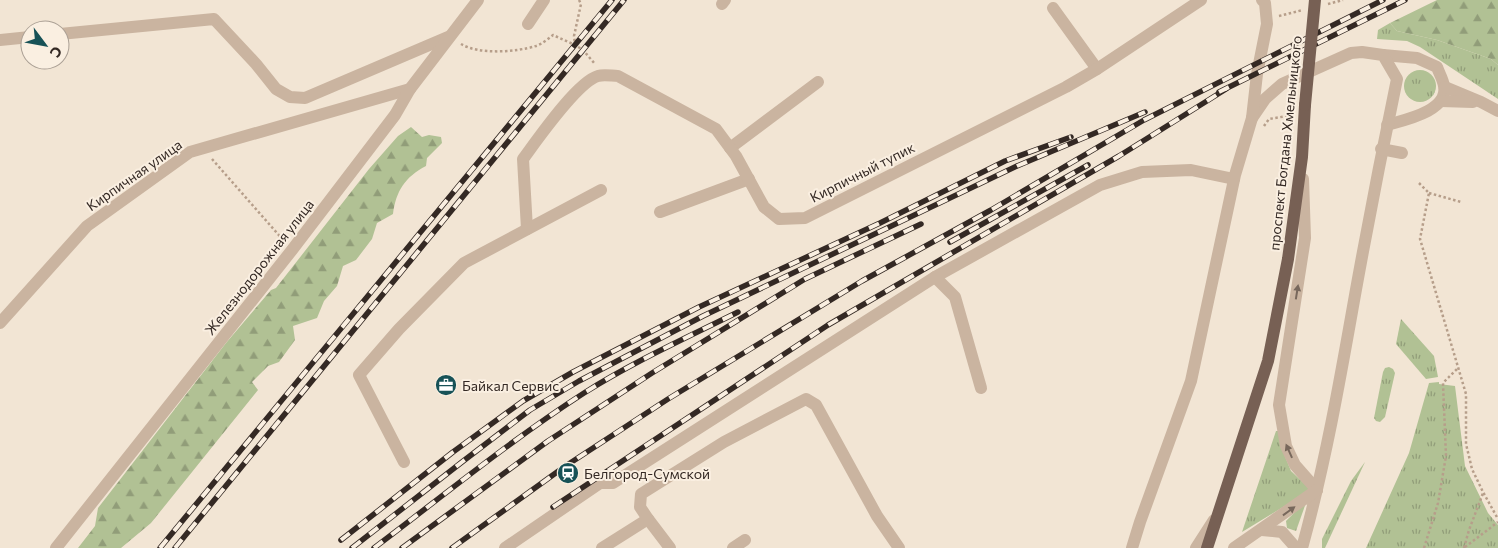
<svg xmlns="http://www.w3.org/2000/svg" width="1498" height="548" viewBox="0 0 1498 548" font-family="Commissioner,sans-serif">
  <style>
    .grass { fill: url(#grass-tufts) }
    .forest { fill: url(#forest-firs) }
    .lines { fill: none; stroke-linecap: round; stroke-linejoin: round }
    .path { stroke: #b69e8a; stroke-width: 2.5; stroke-dasharray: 2.5 2.5; stroke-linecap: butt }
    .minor { stroke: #cab4a0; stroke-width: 12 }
    .major { stroke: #776054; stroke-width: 12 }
    .rail-casing { stroke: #342924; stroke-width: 5.5 }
    .rail { stroke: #faefe1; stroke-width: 4; stroke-dasharray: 11; stroke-linecap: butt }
    .major-bridge { stroke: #776054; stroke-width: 12 }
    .oneway { fill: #78685c }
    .labels { text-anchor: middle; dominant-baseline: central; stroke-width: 4; stroke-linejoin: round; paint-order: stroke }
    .street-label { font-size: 14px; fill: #342924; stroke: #faefe1 }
    .poi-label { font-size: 14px; fill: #342924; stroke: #faefe1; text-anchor: start }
  </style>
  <defs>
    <pattern id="grass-tufts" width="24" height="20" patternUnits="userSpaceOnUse" patternTransform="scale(1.25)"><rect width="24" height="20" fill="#b1c194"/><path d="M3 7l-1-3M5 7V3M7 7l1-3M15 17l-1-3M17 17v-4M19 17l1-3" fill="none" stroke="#919d79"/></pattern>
    <pattern id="forest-firs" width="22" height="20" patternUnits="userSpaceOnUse" patternTransform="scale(1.25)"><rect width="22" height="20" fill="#b1c194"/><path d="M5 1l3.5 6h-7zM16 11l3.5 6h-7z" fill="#919d79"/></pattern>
  </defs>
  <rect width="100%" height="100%" fill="#f2e5d4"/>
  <!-- grass -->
  <g class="grass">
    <polygon points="1390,23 1397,31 1437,40 1491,59 1498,65 1498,99 1420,47 1407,41 1377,39 1378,30"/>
    <circle cx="1420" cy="86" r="16"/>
    <polygon points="1401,319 1434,356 1438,377 1426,379 1396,344"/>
    <polygon points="1389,367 1393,369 1395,373 1385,417 1380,422 1376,421 1374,418 1383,372 1385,368"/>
    <polygon points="1439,382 1439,384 1455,386 1465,466 1488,513 1498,525 1498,548 1366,548 1409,453 1429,383"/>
    <polygon points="1276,431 1279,431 1282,449 1291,471 1311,490 1242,532"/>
    <polygon points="1365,462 1325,548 1322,548 1322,539 1351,481"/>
    <polygon points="1307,500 1296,531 1287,528 1286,521"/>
  </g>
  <!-- forest -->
  <g class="forest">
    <polygon points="1437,0 1498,0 1498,65 1491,59 1437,40 1397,31 1390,23"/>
    <path d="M411,127L422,137L429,135L441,137L442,143L427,158L426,166C405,177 396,191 393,214L377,223L372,239L356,260L343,266L337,286L324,301L317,318L293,326L295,340L279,362L268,366L252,382L258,390L151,523L121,548H78L95,526L98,508L226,343L271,290L276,288L369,169L398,136Z"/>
  </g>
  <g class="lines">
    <!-- path -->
    <g class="path">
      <polyline points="579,0 581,4 574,36 575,45 583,50 595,64"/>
      <polyline points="1328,4 1343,0"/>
      <polyline points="1279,16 1303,10"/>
      <path d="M461,44C479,55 516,52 536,46C542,44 548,39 553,35L575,45"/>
      <polyline points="1264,126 1269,119 1287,116"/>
      <polyline points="212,159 284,241"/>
      <polyline points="1419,183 1429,193 1420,239 1466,394 1466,444 1472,469 1483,492 1498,519"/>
      <polyline points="1429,193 1461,202"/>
      <polyline points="1465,547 1498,522"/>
      <polyline points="1424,548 1438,503 1446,456 1443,383 1458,368"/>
      <polyline points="1464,548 1469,530 1483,493"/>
    </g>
    <!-- minor -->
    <g class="minor">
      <polyline points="722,4 725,0"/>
      <polyline points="1053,8 1097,69"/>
      <polyline points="528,24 544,0"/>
      <polyline points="60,34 214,19 256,64 276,89 290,97 305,98 448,37"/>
      <polyline points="0,40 30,37"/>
      <path d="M1383,55L1417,58L1437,67C1439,73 1443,79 1444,86C1449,111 1404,120 1387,125"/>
      <polyline points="1445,87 1481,102 1498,111"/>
      <polyline points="1441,101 1473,102"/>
      <path d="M1252,118L1265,99L1282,84L1351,53L1362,52L1383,55L1397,79C1382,151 1368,223 1355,295C1340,380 1325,465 1302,548"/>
      <polyline points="730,148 818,82"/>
      <polyline points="1381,149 1402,153"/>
      <polyline points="1303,179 1305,238 1279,405 1286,446 1295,465 1317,490"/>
      <polyline points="660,212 749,179"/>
      <path d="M527,229L523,159C537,140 577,82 598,76C604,74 612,76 618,76L716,129L736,156L764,207L779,219L805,218L1066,87L1097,69L1201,0"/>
      <polyline points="935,277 955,297 981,388"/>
      <polyline points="0,323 87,226 190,152 410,89"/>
      <polyline points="404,462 359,375 399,329 464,263 601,190"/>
      <polyline points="648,519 670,548"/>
      <polyline points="1262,530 1282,532 1296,548"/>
      <polyline points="56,548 292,250 395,115 410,89 478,0"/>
      <polyline points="505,548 600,483 613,483 935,277 1100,185 1142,172 1191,170 1234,179"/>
      <polyline points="602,548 648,519 640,507 641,494 724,442 806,399 816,405 877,516 899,548"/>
      <polyline points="733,548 745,540"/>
      <polyline points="1132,548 1140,522 1191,381 1235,175 1252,118 1257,74 1267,24 1265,3 1262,0"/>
      <polyline points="1196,548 1214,520"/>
      <polyline points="1234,548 1317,490"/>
    </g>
    <!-- major -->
    <polyline class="major" points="1207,548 1268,361 1288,259 1302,157 1305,105"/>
    <!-- rail casing -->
    <g class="rail-casing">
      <g id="rail">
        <polyline points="1219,92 1405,0"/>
        <polyline points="950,242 1088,165"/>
        <polyline points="553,507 828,325 1119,156 1226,89"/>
        <polyline points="341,540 453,452 523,401 573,372 699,307 880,223 1005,161 1071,137"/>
        <polyline points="160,548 612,0"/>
        <polyline points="175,548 624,0"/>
        <polyline points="352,548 462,462 530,410 579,381 703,316 1017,166 1145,112"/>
        <path d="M374,548C443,496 511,440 584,393C633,362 686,338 738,312"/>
        <polyline points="402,548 548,441 652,373 805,279 921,224"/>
        <polyline points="452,548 564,467 668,399 862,281 991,210 1144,120 1383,0"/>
      </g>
    </g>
    <!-- rail -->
    <use href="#rail" class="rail"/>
    <!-- major-bridge -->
    <polyline class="major-bridge" points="1305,105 1315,0"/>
  </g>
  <!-- one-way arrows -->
  <defs><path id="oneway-solid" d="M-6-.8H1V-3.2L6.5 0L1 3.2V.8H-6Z" transform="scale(1.25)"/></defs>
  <g class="oneway">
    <use href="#oneway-solid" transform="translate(1297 292) rotate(-81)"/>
    <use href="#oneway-solid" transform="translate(1289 451) rotate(-114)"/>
    <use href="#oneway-solid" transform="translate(1289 511) rotate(-36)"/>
  </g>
  <!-- icons -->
  <defs>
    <g id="office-disc" transform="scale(1.125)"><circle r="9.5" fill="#175257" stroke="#faefe1"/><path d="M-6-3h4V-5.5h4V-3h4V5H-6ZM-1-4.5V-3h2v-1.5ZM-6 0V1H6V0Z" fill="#fff"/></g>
    <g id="station-disc" transform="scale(1.125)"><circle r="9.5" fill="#175257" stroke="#faefe1"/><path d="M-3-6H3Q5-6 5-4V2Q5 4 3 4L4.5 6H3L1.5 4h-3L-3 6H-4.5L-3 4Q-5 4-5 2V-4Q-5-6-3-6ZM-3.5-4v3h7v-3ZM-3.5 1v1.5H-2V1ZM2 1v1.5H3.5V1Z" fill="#fff"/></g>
  </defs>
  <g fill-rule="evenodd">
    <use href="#office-disc" x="446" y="385"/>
    <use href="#station-disc" x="568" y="473"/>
  </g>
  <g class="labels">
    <!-- street labels -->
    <g class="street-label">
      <text transform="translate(1285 143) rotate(-84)">проспект Богдана Хмельницкого</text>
      <text transform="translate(862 172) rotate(-27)">Кирпичный тупик</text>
      <text transform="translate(134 175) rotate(-35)">Кирпичная улица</text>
      <text transform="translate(259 267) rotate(-52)">Железнодорожная улица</text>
    </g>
    <!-- poi labels -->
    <g class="poi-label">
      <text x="462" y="385">Байкал Сервис</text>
      <text x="584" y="473">Белгород-Сумской</text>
    </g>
  </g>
  <!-- north arrow -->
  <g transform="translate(45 45) rotate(122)"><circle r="24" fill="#faefe1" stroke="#aba095"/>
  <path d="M0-4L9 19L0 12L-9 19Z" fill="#175257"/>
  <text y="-8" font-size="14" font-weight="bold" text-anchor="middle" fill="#342924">С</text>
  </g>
</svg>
